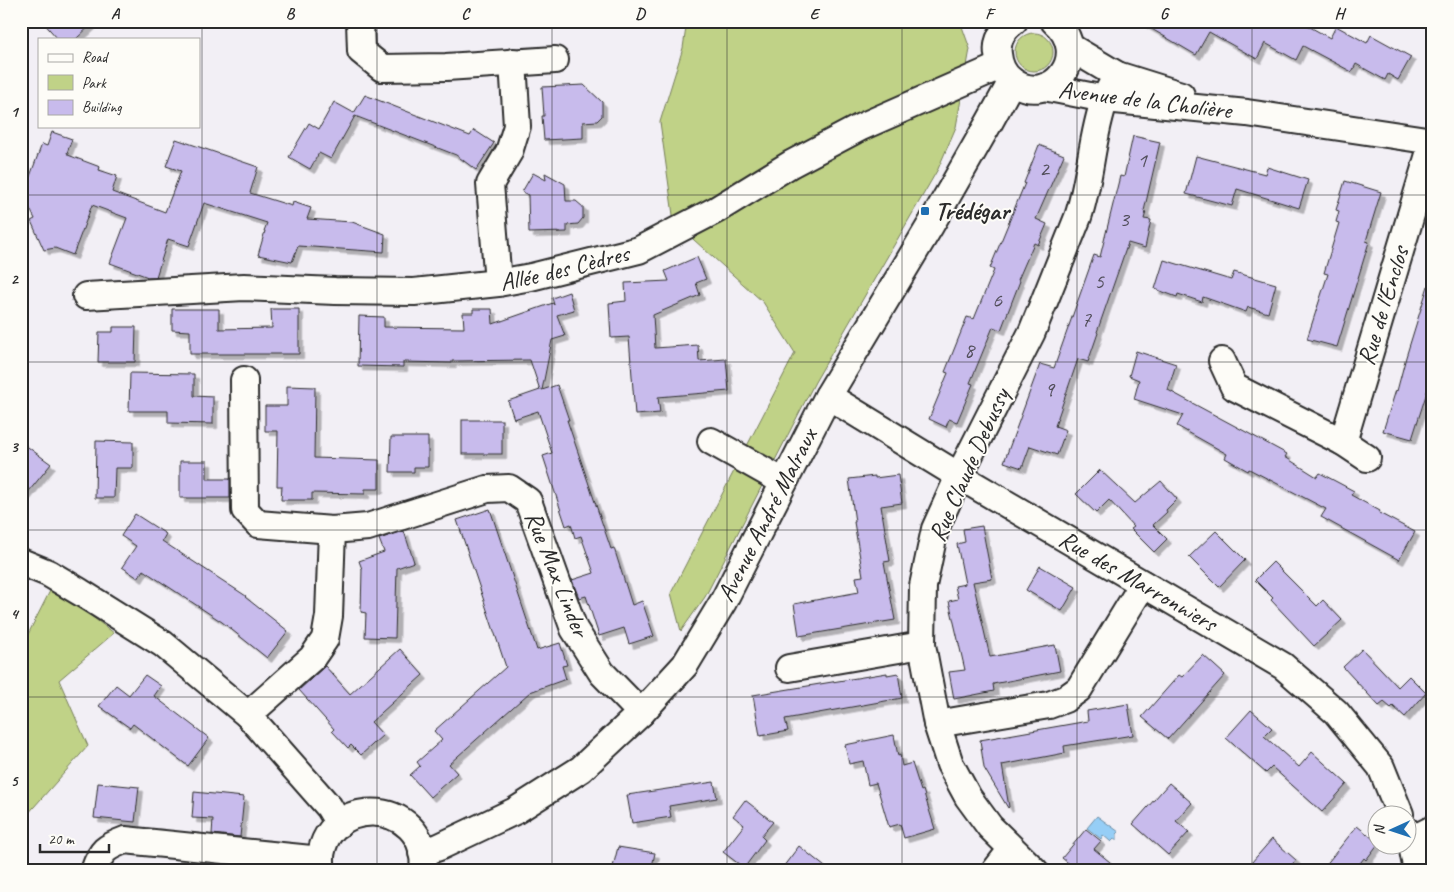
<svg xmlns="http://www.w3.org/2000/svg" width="1454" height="892" viewBox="0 0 1454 892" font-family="Caveat,sans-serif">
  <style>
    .green { fill: #c0d287; stroke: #767e59 }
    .water { fill: #96cef6; stroke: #6b8da5 }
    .building { fill: #c8bbec; stroke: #2b2b2b; filter: url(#shadow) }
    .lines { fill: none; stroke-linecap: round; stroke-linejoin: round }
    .minor-casing { stroke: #2b2b2b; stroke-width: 30 }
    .minor { stroke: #fdfcf7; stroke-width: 26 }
    .grid { fill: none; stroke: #2b2b2b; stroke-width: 1; stroke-opacity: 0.55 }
    .poi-dot { fill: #1f6fb2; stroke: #fdfcf7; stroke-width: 2 }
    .labels { text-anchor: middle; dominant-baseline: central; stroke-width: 4; stroke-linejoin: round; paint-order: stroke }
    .number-label { font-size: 22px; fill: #524f5b }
    .street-label { font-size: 25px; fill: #2b2b2b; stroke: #fdfcf7 }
    .poi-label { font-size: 25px; font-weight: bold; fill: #2b2b2b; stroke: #fdfcf7; text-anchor: start }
    .neatline { fill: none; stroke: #2b2b2b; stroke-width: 2 }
    .grid-label { font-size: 16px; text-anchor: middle; font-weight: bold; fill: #2b2b2b }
  </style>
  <defs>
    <filter id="shadow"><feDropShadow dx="4.5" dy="4.5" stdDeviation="0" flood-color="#0004"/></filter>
  </defs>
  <rect width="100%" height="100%" fill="#f2eff5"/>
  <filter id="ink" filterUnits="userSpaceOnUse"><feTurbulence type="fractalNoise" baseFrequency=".02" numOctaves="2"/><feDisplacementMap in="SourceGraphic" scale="10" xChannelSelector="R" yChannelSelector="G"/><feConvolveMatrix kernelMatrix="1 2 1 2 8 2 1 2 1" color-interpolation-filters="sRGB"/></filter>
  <g filter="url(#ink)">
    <!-- green -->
    <g class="green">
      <polygon points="687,21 960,21 970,49 956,127 938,169 815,382 705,597 681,631 671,593 795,353 763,302 674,222 660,122 683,48"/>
      <circle cx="1034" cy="52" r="19"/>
      <polygon points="52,587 114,633 59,680 88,746 26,816 21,826 21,648"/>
    </g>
    <!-- water -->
    <polygon class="water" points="1097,816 1119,832 1117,834 1117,839 1114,839 1111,842 1103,835 1101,839 1087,828"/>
    <!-- building -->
    <g class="building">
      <polygon points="42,21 95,21 76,39 58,39"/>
      <polygon points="1138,21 1299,21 1330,38 1336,26 1367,43 1371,35 1411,57 1398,80 1388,74 1385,80 1356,64 1352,72 1303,46 1296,60 1265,43 1257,59 1209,32 1196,55"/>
      <polygon points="584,85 602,102 602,116 597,121 583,122 583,138 544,140 542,116 544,116 542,87"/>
      <polygon points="365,95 470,136 474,130 494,143 476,170 456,155 355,116 331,159 319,153 310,169 289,157 309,123 319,129 334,102 354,113"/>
      <polygon points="52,132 72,139 67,153 68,153 68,155 100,167 99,170 117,176 112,192 165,212 181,171 166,166 176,139 258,167 250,193 292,206 293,202 311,208 307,219 352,222 385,234 384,252 298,246 292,262 258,255 265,231 264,231 267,223 204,203 189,246 168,239 156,277 148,277 110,263 127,218 92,205 73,255 55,248 44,250 31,221 35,219 23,195 42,144 47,146"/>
      <polygon points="1133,136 1160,142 1144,211 1146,212 1144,219 1151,220 1145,248 1128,243 1097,332 1098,333 1088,362 1078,359 1055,426 1066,430 1057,455 1030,446 1022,468 1004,462 1040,364 1054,368 1094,255 1100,257 1120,176 1124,177"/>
      <polygon points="1039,145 1064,155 1036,219 1047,224 1038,245 1034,243 1018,280 1020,281 1001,330 993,327 970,383 973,384 957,422 949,419 946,427 929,419 948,373 945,372 967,317 974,319 994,270 990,268 1025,183 1024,183"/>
      <polygon points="1196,156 1265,174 1267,167 1308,180 1299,208 1237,189 1232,206 1186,194"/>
      <polygon points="533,173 546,180 545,173 565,184 566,201 576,201 583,207 583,218 578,224 567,225 567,232 529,233 528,195 522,192"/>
      <polygon points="1345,181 1381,192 1366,241 1369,242 1337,347 1307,339 1328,274 1324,273 1339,223 1336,222 1339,211 1336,210"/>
      <polygon points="697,257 706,279 696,283 700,295 653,315 655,348 698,345 699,361 726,359 729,391 658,397 660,413 635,415 629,337 611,338 609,303 626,301 625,283 669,281 665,271"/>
      <polygon points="1164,260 1231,280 1234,272 1276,284 1268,313 1248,307 1246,312 1203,297 1202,302 1178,294 1177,297 1155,289"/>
      <polygon points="1428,286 1433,287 1433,373 1412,439 1383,431 1396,390 1397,391 1406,357"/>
      <polygon points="569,292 574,310 557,315 565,336 552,340 542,390 557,385 569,420 567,420 611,549 614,548 632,605 642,601 654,636 629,644 624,628 599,636 586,596 579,598 572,580 594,573 581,536 575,538 571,524 566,526 563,517 543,456 552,453 538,411 514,419 508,401 540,390 530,360 452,361 452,363 403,362 403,367 358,366 359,316 384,317 384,327 464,328 463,313 473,313 473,309 492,309 493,324 553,303 554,305 552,298"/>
      <polygon points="172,309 219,309 219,329 272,328 271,309 299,309 299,354 190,354 190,331 172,330"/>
      <polygon points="113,327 136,327 135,362 98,362 99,332 113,332"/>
      <polygon points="1136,351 1176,364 1168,390 1287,454 1285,457 1317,477 1320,473 1354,491 1351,495 1380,511 1379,513 1415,532 1399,560 1321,517 1326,509 1249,469 1248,471 1225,458 1227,454 1177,426 1183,415 1134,399 1139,380 1129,376"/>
      <polygon points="130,373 194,374 194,396 213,397 213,424 168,423 168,411 129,411"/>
      <polygon points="287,386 315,387 314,458 379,460 379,489 365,489 365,494 312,493 312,500 281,500 282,486 277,486 278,431 265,431 265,406 287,406"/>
      <rect x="462" y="420" width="40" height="34"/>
      <polygon points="391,437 428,437 428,467 414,467 414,472 390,472"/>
      <polygon points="96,441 133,442 133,468 115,468 114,498 95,498"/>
      <polygon points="21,442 51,464 21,501"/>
      <polygon points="180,461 207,461 207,479 230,479 230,498 180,498"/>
      <polygon points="1100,470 1135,503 1161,481 1177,499 1166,510 1167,512 1153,525 1167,539 1154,552 1131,529 1134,527 1109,500 1096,513 1076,494"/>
      <polygon points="898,475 902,503 881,506 890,561 884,562 895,620 799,636 794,604 859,592 856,577 863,576 854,522 855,522 849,479 875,476 875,478"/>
      <polygon points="490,509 537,650 560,643 567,665 562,666 566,679 530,692 449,764 457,773 430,797 410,775 420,766 417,762 442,740 434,731 506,667 457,520"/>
      <polygon points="135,514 166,534 162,541 246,596 245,597 288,631 267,658 222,622 143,570 138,578 122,567 136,546 121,536"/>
      <polygon points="982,526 992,579 973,582 990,657 1055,645 1060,671 993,684 994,691 954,699 949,672 965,670 949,601 958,599 955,586 965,584 957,544 965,542 963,529"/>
      <polygon points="404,531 414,562 397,568 395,638 365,637 366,613 361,612 362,569 359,561 384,552 379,539"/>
      <polygon points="1216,531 1245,560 1219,587 1189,557"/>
      <polygon points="1273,562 1317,606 1323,600 1342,620 1314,646 1271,600 1273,598 1255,580"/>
      <polygon points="1040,566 1076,587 1062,611 1026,590"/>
      <polygon points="400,649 423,675 371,722 383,735 361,755 351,745 348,748 332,731 334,729 299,690 325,666 350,694"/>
      <polygon points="1362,649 1398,687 1409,676 1426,693 1405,717 1393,706 1391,708 1384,702 1379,706 1343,667"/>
      <polygon points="1203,655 1225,675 1168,739 1142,717 1179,675 1182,677"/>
      <polygon points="887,673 887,675 898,673 902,698 785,719 788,731 760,736 753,695"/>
      <polygon points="145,675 161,686 154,696 209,738 188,766 133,724 130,728 99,706 116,685 129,695"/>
      <polygon points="1128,704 1133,735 1064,746 1065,753 1002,765 1009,807 1008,808 984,768 980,740 1088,721 1087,711"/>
      <polygon points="1251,710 1272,728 1264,736 1299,767 1312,752 1347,784 1322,812 1272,767 1266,773 1226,738"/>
      <polygon points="894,735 898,756 900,755 902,766 912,763 921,791 923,790 935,829 904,838 900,824 889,827 876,783 868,785 863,761 849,764 845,745"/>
      <polygon points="714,782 717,798 669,806 671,817 632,823 627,795"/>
      <polygon points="98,783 139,787 135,822 94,818"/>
      <polygon points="1169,783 1192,803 1176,821 1189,832 1168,855 1133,824"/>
      <polygon points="194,792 244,797 240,837 212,834 213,819 192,818"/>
      <polygon points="745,800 773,822 761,836 765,840 744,868 723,852 744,825 733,816"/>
      <polygon points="1357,826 1376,841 1376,844 1378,844 1366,860 1364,858 1354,871 1321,871"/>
      <polygon points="1086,829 1101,841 1094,849 1121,871 1078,871 1062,858"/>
      <polygon points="1272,839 1296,860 1286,871 1244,871"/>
      <polygon points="799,846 830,871 780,871"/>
      <polygon points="618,847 655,853 651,871 612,871"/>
    </g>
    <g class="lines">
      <!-- minor casing -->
      <g class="minor-casing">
        <g id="minor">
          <polyline points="360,21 361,51 382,68 446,67 555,60"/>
          <path d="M1014,21C1003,29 996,41 998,54C999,65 1004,75 1012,81C1050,109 1094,55 1054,21"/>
          <polyline points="1070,47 1117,75 1181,95"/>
          <polyline points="1044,87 1105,99 1247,113 1433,141"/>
          <polyline points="498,283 490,184 509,152 517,126 513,62"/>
          <path id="s1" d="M86,296L244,287L335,291L414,292L498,283L531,277L639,250L716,210L791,164L861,127L1000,66"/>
          <polyline points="1222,361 1234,387 1343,442 1367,458"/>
          <polyline points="244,380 245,510 258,524 332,530 368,527 487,489 509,488 528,501 574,629 602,673 641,713"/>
          <polyline points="828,396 959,476 1283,666 1336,712 1381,767 1400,814"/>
          <polyline points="711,441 784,482"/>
          <polyline points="1343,442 1433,141"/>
          <polyline points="21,562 48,573 80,592 163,644 248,715 329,807 339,824"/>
          <polyline points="789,668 922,645"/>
          <polyline points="248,715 312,658 325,639 329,616 332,530"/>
          <polyline points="937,724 1049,705 1065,699 1079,689 1143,584"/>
          <polyline points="1406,830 1411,840 1417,871"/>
          <polyline points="1411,840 1433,829"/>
          <polyline points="422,853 439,847 515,811 581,769 641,713 685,665 723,602 828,396 930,226 990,121 1012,81"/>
          <path d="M94,871C101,850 106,847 125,840L311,859L321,861"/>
          <path d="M321,871C313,792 432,794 423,871"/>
          <polyline points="995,871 1012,849"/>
          <path d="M1035,871L990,827L968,797L950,764L937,724L922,645L923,586L935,529L959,476L1032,332L1078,217C1091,179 1091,137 1105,99C1108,91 1113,83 1117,75"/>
        </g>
      </g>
      <!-- minor -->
      <use href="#minor" class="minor"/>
    </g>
  </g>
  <!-- grid -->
  <path class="grid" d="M202,21V871M377,21V871M552,21V871M727,21V871M902,21V871M1077,21V871M1252,21V871M21,195H1433M21,362H1433M21,530H1433M21,697H1433"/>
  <!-- markers -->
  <rect class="poi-dot" x="920" y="206" width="10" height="10" rx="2.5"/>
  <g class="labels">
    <!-- number labels -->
    <g class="number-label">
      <text x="1142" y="160">1</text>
      <text x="1044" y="169">2</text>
      <text x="1124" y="219">3</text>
      <text x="1099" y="281">5</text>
      <text x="997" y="300">6</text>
      <text x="1086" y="319">7</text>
      <text x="969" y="350">8</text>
      <text x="1049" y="389">9</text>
    </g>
    <!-- street labels -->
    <g class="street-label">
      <text transform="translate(1145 100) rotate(7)">Avenue de la Cholière</text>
      <text stroke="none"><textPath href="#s1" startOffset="481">Allée des Cèdres</textPath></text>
      <text transform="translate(1383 306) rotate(-73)">Rue de l'Enclos</text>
      <text transform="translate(969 465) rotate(-66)">Rue Claude Debussy</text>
      <text transform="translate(767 515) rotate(-63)">Avenue André Malraux</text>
      <text transform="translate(557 574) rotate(68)">Rue Max Linder</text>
      <text transform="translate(1138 581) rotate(30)">Rue des Marronniers</text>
    </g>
    <!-- poi labels -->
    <g class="poi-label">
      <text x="935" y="211">Trédégar</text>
    </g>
  </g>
  <!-- margin -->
  <rect width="1454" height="892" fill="none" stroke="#fdfcf7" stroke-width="55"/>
  <!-- legend -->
  <rect x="38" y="38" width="162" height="90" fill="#fdfcf7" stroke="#a9a8a5"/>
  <rect x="48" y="54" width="25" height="8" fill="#fdfcf7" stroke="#a9a8a5"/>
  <text x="82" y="62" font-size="15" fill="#2b2b2b">Road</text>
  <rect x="48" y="75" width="25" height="15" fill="#c0d287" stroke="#a9a8a5"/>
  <text x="82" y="88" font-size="15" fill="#2b2b2b">Park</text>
  <rect x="48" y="100" width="25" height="15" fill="#c8bbec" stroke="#a9a8a5"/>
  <text x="82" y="112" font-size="15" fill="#2b2b2b">Building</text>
  <!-- north arrow -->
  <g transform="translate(1392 830) rotate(267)"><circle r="24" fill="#fdfcf7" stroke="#a9a8a5"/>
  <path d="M0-4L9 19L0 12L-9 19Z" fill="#1f6fb2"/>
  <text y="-8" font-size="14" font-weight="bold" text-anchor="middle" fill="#2b2b2b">N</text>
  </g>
  <!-- scale -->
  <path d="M40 844v8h69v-8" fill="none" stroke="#2b2b2b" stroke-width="2.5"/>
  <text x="48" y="844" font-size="15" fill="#2b2b2b" stroke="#fdfcf7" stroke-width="4" paint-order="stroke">20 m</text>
  <rect x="28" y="28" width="1398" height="836" class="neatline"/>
  <g class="grid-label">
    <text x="115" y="19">A</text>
    <text x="290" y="19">B</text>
    <text x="465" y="19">C</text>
    <text x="640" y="19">D</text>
    <text x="814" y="19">E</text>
    <text x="989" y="19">F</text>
    <text x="1164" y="19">G</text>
    <text x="1339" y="19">H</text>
    <text x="14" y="117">1</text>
    <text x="14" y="284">2</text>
    <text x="14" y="452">3</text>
    <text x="14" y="619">4</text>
    <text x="14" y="786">5</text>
  </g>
</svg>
